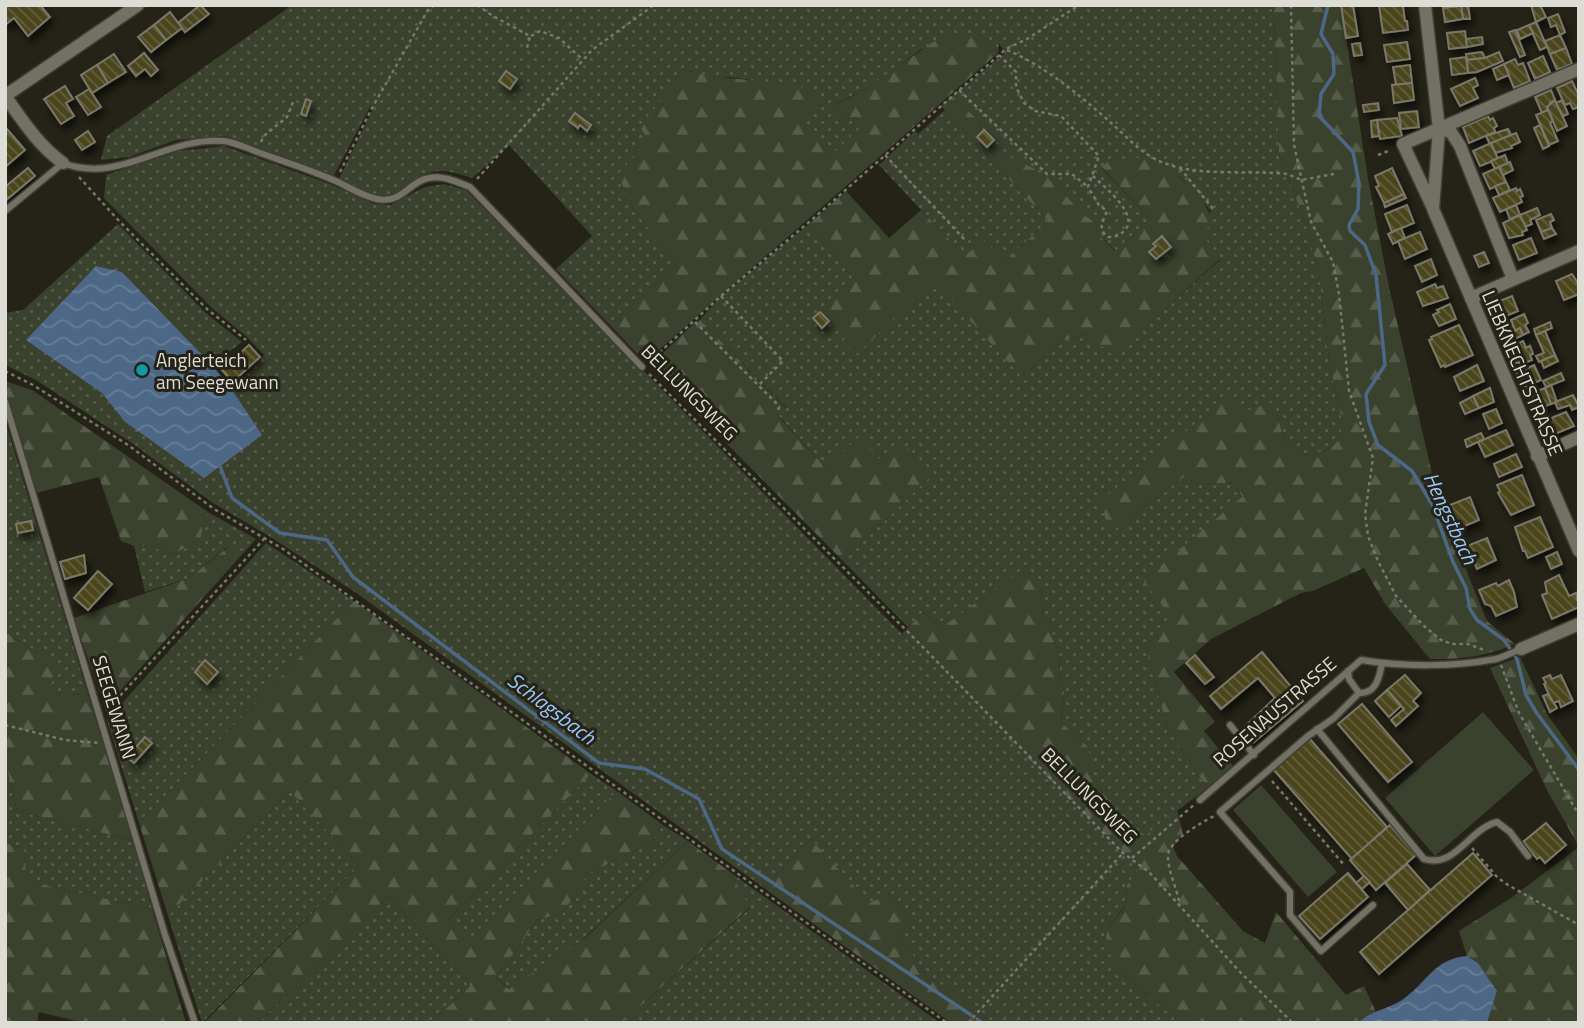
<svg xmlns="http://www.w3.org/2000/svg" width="1584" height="1028" viewBox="0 0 1584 1028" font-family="'Titillium Web',sans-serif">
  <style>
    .grass { fill: url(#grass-dots) }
    .forest { fill: url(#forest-firs) }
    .park { fill: #3a412c }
    .water { fill: url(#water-waves) }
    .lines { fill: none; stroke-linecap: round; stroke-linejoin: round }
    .stream { stroke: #4d6886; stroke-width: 3.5 }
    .building { fill: url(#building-back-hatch); stroke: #7a786b; stroke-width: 2; filter: url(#shadow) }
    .lane-casing { stroke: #403e36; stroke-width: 9 }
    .street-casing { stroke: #403e36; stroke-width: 15 }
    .path { stroke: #79776d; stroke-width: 2.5; stroke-dasharray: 3.5 3.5; stroke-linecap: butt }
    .lane { stroke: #737164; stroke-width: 6 }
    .street { stroke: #737164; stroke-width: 12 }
    .culture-dot { fill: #0f9aa8; stroke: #252317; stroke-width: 2.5 }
    .labels { text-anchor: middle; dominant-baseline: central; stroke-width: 6; stroke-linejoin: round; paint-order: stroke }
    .poi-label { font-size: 19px; fill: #deddd5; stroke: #252317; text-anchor: start }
    .street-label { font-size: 19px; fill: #deddd5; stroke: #252317 }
    .water-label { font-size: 21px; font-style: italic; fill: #9ac7fb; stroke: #252317 }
  </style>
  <defs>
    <pattern id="grass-dots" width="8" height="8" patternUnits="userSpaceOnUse" patternTransform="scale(1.75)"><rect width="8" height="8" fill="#3a412c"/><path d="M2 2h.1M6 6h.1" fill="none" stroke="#565c4a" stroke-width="1.8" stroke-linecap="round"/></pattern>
    <pattern id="forest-firs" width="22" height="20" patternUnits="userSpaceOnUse" patternTransform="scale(1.75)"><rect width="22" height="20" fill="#3a412c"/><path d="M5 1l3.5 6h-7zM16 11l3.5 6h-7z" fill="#565c4a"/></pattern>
    <pattern id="water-waves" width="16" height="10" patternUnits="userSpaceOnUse" patternTransform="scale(1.75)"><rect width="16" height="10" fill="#4d6886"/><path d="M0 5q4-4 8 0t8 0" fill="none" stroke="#667d96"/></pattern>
    <pattern id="building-back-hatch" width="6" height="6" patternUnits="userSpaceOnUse" patternTransform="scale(1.75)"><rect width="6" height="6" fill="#4c451e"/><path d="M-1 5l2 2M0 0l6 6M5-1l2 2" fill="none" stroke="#655f3e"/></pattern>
    <filter id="shadow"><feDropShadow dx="3.5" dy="6" stdDeviation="3.5" flood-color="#0009"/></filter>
  </defs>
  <rect width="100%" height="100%" fill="#252317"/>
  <!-- grass -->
  <g class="grass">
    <path d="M292,5H1271L1274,17L1279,154L1305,222L1319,272L1329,361L1342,421L1341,438C1328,451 1319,455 1300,455L1284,441L1274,403L1110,533L1184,477L1201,485L1235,482L1242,498L1143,580L1175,621L1145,646L1167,727L1207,788L1146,835L1129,828L1098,786L1090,768L1088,747L1061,722L1064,691L1060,675L1059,651L1043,616L1041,586L941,628L923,612L908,627L843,561L934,473L898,449L883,463L859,438L825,467L778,415L786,407L700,320L721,296L808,225L855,280L849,335L856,354L934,280L1022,377L1061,341L1087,334L1114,355L1221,259L1201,234L1211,211L1181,178L1140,158L1125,161L1113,157L1102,168L1150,219L1116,251L1099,235L1095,222L1084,215L1055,184L1009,157L982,129L979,121L952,96L1005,53L999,43L998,53L987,38L921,49L878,82L829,108L839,121L856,117L863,126L831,156L801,123L821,104L750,80L730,77H711L685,70C657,112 644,158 631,206L677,264L610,325L556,269L592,236L509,145L472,178C446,170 434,166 410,183C404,187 398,193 391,195C374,200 354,186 339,179L374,107L371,105L333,177L226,136L176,140L129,157L101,160L107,136Z"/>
    <polygon points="945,110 1048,221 1005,261 965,257 879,165 915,131 918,134"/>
    <polygon points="224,146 330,184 374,204 390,205 425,187 444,184 466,190 902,634 1140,868 1127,885 1125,906 1107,928 1121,973 1181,1023 992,1023 986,1019 970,999 927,977 901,936 911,917 890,894 869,904 811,839 764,888 355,592 269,536 213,503 132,443 36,380 5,365 5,313 23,310 118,224 207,314 242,342 212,365 122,272 102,393 124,421 262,435 233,391 244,381 241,377 264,355 246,336 212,308 104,198 106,175 179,151"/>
    <polygon points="5,420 88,695 49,694 45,657 5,632"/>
    <polygon points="208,512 256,539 238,559 227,547 189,578 145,592 134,546 152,546 169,555 197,543"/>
    <polygon points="266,543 354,601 139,823 107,720"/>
    <polygon points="5,771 8,773 17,811 134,841 152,909 25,881 24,848 5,843"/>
    <polygon points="591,774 617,791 468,942 447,921"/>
    <polygon points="290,791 359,866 202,1023 168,916"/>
    <polygon points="663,825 688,841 581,941 510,989 496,978 537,920 563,913 589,873 651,843"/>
    <polygon points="730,872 940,1023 622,1023 750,908"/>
    <polygon points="389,896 470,986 431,1023 258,1023"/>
  </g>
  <!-- forest -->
  <g class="forest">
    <path d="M1271,5H1341L1368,179L1389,287L1439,504L1487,621L1515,644C1484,657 1463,659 1430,659L1385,604L1364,568L1313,591L1301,593L1211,639L1174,672L1215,722L1204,731L1233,766L1207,788L1167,727L1145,646L1174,621L1143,580L1242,497L1234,482L1201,485L1184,477L1110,533L1100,501L1229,396L1248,410L1274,402L1284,441L1300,455C1319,455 1328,451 1341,438L1342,421L1329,361L1319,272L1305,222L1279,154L1274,17Z"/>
    <path d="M945,35L987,38L998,53L645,362L610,325L677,264L631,206L618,174L649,140L639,126L671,90L685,70C728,82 774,78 817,91L821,104L802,123L831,156L862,126L856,117L839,121L828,108C871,90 905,59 945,35Z"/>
    <path d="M952,96L979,121L982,129L1009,157L1033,168L1055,184L1084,215L1095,222L1099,235L1115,251L1150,219L1102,167L1113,157C1125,161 1129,157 1140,158C1167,160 1208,198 1213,223L1201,234L1221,258L1114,356L1087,334L1061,341L1022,377L934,281L857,354L843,340L848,335L824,310L855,280L808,225L846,191L889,238L921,210L965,256L983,240L1005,261L1048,221L941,106Z"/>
    <polygon points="700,320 786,408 778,416 825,467 859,437 883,463 898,448 909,449 934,473 843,561 650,366 695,322"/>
    <polygon points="5,381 32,390 208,512 198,543 169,555 152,546 134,546 121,541 99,477 36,493 5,390"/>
    <polygon points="228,547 238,559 111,701 104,705 74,618 189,578"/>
    <polygon points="1025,567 1041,586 1043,616 1059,651 1060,675 1064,691 1061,722 1088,747 1090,768 1098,786 1129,828 1146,835 1177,810 1183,834 1173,847 1177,856 1243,931 1265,943 1276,912 1346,995 1364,986 1376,1012 1358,1023 1181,1023 1121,973 1106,948 1107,928 1125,907 1127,885 1139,868 902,634 923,612 941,628"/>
    <polygon points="354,601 591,774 447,921 468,941 617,791 663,825 651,843 589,873 563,913 537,920 496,978 509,989 584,939 688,841 730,872 750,907 622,1023 431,1023 470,986 389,896 258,1023 204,1023 359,866 290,791 168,916 139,823"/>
    <polygon points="5,632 45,657 56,668 49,694 88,695 134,841 17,811 8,773 5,771"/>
    <polygon points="1520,657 1547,714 1579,759 1579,1023 1487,1023 1497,991 1478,963 1467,956 1459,931 1511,898 1579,847 1548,792 1490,668"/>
    <polygon points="811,839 869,903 890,894 911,917 901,936 927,977 970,999 986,1019 992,1023 951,1023 764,888"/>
    <polygon points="5,843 24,848 26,881 152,909 186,1023 84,1023 39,1012 37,1023 5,1023"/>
  </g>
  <!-- park -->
  <g class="park">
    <polygon points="1483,712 1534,770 1435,856 1385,798"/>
    <polygon points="1261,785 1337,872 1308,897 1233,810"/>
  </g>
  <!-- water -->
  <g class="water">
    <polygon points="96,266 122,272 212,365 233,391 262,435 204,478 124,421 102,393 26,340"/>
    <path d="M1467,956L1478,963L1497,991L1487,1023H1358C1370,1011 1388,1009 1402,1000C1427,983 1433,959 1467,956Z"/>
  </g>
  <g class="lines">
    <!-- stream -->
    <g class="stream">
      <polyline points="1328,5 1321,34 1333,54 1334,74 1321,94 1319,116 1353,152 1359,183 1358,209 1349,225 1350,231 1365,245 1376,275 1385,365 1366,394 1369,422 1378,445 1412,471 1432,504 1453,562 1466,588 1470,609 1477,620 1504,640 1517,659 1526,695 1536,712 1579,770"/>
      <polyline points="220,466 232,498 280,533 327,540 353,577 599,763 645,769 699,799 722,849 971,1015"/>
      <polyline points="977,1019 982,1023"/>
    </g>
  </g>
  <!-- building -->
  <g class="building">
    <polygon points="5,5 40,5 50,17 28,36 14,18 5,25"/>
    <polygon points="200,5 209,14 185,32 178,23"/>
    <polygon points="1341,5 1353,5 1358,36 1346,38"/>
    <polygon points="1379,5 1405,5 1403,7 1405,21 1407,21 1408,30 1383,33"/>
    <polygon points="1468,5 1470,19 1463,19 1461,6"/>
    <polygon points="1531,5 1540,5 1546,17 1536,22"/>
    <polygon points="1461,6 1463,19 1445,22 1443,8"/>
    <polygon points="170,12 182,28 166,40 154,25"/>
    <polygon points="1558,14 1565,32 1560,35 1556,25 1551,27 1548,18"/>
    <polygon points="1536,22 1547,47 1540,50 1529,25"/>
    <polygon points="154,25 166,40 151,52 138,37"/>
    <polygon points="1529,25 1533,33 1520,39 1517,30"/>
    <polygon points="1515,30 1525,55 1520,57 1509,32"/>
    <polygon points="1465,31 1467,47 1449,49 1447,33"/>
    <polygon points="1560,35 1566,48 1550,54 1545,41"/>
    <polygon points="1482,37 1483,44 1467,47 1466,39"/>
    <polygon points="1407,42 1410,59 1387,62 1384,45"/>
    <polygon points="1360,43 1362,55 1354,56 1352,44"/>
    <polygon points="1566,48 1572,64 1557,70 1550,54"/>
    <polygon points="1482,52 1485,58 1467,60 1466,54"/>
    <polygon points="1499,52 1503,61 1477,72 1468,73 1467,60 1485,58"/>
    <polygon points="144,53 158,70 151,76 145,69 136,76 128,66"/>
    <polygon points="114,54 126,72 108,83 97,65"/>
    <polygon points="1543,56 1550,72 1535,79 1528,63"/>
    <polygon points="1466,57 1468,73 1452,75 1450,59"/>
    <polygon points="1515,59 1518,65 1523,63 1530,81 1514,88 1504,64"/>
    <polygon points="1504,64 1509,75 1497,80 1493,69"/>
    <polygon points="97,65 108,83 92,93 81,75"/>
    <polygon points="1410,65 1412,83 1396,85 1393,67"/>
    <polygon points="506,71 517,79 510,89 499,81"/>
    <polygon points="1475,78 1478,85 1473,88 1478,98 1460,106 1451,89"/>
    <polygon points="1572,81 1579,96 1579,107 1573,109 1570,103 1565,105 1557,88"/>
    <polygon points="1412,83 1414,100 1394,103 1392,85"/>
    <polygon points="65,86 73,99 66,103 74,116 61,124 44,99"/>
    <polygon points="89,89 101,107 88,115 76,97"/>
    <polygon points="1551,90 1555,100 1550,103 1552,105 1547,107 1548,110 1542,113 1535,97"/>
    <polygon points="306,99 311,101 306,116 301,114"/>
    <polygon points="1555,100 1567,126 1557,131 1547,107"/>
    <polygon points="1562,100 1568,114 1563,116 1556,103"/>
    <polygon points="1378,103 1379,110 1364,112 1363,105"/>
    <polygon points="1548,110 1553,121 1550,123 1558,141 1549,145 1536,115"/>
    <polygon points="1417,111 1419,127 1401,129 1399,113"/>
    <polygon points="575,113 591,125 587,131 580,125 578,128 569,121"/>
    <polygon points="1488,116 1490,120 1493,118 1497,126 1494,128 1495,132 1469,143 1463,127"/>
    <polygon points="1397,118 1402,136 1380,139 1377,120"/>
    <polygon points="1377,120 1379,136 1372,137 1371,121"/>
    <polygon points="1540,125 1549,146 1543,149 1534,128"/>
    <polygon points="7,129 25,150 5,167 5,130"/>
    <polygon points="1508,129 1511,135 1490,144 1486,136"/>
    <polygon points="984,130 994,140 987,147 977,137"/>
    <polygon points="88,131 95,142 82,150 75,140"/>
    <polygon points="1516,133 1520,142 1511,146 1512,148 1495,153 1491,143"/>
    <polygon points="1491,143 1498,159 1480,166 1473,151"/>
    <polygon points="1505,155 1508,163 1495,169 1491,161"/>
    <polygon points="1510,162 1513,170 1503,175 1499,167"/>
    <polygon points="1499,167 1506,182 1490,189 1483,174"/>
    <polygon points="28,168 35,176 5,201 5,187"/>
    <polygon points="1392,168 1404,194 1384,203 1376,187 1379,186 1375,176"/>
    <polygon points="1506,182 1510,190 1499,195 1495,186"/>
    <polygon points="1516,188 1517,191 1520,189 1523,196 1520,197 1522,202 1500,212 1493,198"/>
    <polygon points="1404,194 1406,198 1385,207 1384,203"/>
    <polygon points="1407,205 1414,223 1392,232 1385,214"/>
    <polygon points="1516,205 1520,215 1510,219 1506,209"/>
    <polygon points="1537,208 1540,215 1530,220 1532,224 1525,227 1520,215"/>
    <polygon points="1551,214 1554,220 1550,222 1552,228 1541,232 1536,220"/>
    <polygon points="1520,215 1527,230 1522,232 1523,235 1509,238 1503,223"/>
    <polygon points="1401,228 1405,238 1393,244 1388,234"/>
    <polygon points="1552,228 1556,234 1544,239 1541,232"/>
    <polygon points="1420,232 1427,249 1405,259 1398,241"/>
    <polygon points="1162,236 1171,247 1156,259 1149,252 1156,246 1153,244"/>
    <polygon points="1531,238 1537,253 1519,260 1513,245"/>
    <polygon points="1484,252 1489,263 1479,267 1474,256"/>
    <polygon points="1431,259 1437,275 1422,282 1415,266"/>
    <polygon points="1572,274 1579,285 1579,294 1564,300 1556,281"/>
    <polygon points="1435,284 1437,288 1443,286 1448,298 1423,306 1417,292"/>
    <polygon points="1512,296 1518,311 1504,317 1497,302"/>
    <polygon points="1450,304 1456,319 1439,326 1433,315 1439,312 1437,310"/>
    <polygon points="820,312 829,321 822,328 813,318"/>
    <polygon points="1524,314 1528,323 1525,325 1529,332 1523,335 1520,328 1515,331 1511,320"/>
    <polygon points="1512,322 1515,331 1520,328 1523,335 1504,344 1497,329"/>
    <polygon points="1550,322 1552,328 1536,335 1534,329"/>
    <polygon points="1459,325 1473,355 1445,367 1444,365 1441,367 1429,340 1432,339 1431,337"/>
    <polygon points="1545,331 1555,355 1539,362 1536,356 1544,353 1536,335"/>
    <polygon points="1523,341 1526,348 1530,346 1533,354 1530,355 1532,360 1520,365 1519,362 1513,364 1506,349"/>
    <polygon points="249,345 260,357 238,377 241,380 235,385 222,370"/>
    <polygon points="1555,355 1558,361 1544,368 1541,361"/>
    <polygon points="1477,365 1484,381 1460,391 1454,377"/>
    <polygon points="1534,365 1541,380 1523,388 1516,373"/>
    <polygon points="1561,373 1564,380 1546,387 1543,381"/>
    <polygon points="1551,385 1557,402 1551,404 1545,388"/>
    <polygon points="1490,388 1494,402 1479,408 1473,396"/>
    <polygon points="1545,388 1551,404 1533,411 1526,395"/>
    <polygon points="1573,395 1579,407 1572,410 1570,405 1558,409 1555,402"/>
    <polygon points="1473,396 1479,408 1465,414 1460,403"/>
    <polygon points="1496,409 1502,423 1489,429 1483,414"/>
    <polygon points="1566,412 1574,426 1550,436 1544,421"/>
    <polygon points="1506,430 1513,445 1485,457 1478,442"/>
    <polygon points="1481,433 1484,439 1467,447 1465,440"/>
    <polygon points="1516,454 1522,467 1499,477 1494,464"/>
    <polygon points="1522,475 1534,505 1511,515 1498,493 1500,491 1497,485"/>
    <polygon points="1470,497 1479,520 1460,528 1450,505"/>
    <polygon points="1540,517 1553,547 1528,558 1525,551 1523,551 1515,527"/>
    <polygon points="31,521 33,530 18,533 16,524"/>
    <polygon points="1487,538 1496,560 1477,569 1467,546"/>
    <polygon points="1557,552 1562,564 1551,569 1546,557"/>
    <polygon points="84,555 86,573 65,579 60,562"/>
    <polygon points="98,571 112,584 88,610 74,598"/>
    <polygon points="1559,575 1569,596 1576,593 1579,607 1552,619 1542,595 1547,593 1545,582"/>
    <polygon points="1509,580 1514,592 1517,607 1496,616 1491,606 1485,604 1479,590 1496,583 1498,586"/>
    <polygon points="1262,652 1303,701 1254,742 1243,728 1275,698 1258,678 1221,709 1210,696"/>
    <polygon points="1195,655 1214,677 1205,684 1186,663"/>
    <polygon points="205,660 218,672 207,684 195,672"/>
    <polygon points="1405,675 1421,693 1413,701 1418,706 1396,726 1391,720 1404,709 1387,690"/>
    <polygon points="1550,675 1552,679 1561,675 1573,701 1561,707 1559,701 1553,703 1544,684 1546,683 1543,678"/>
    <polygon points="1387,690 1401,706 1389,717 1375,701"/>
    <polygon points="1548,694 1557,708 1550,712 1543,696"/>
    <polygon points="1362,704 1412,762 1388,782 1338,724"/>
    <polygon points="145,737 152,743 134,763 127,757"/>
    <polygon points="1309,738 1387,827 1352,859 1273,769"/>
    <polygon points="1546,823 1566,845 1545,863 1540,857 1537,859 1523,842"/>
    <polygon points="1390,825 1416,855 1376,890 1350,860"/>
    <polygon points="1473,853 1492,875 1379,974 1360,952"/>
    <polygon points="1407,864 1430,890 1408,910 1385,883"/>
    <polygon points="1348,873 1368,897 1320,939 1299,916"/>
    <polygon points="1364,876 1370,882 1362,889 1356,883"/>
  </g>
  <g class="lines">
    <!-- lane casing -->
    <g class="lane-casing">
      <g id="lane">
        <path d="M5,211L63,163C119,185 167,136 223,141C236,142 251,150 263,154C288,163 314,171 338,182C350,188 363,196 377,199C403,204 409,181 429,178C443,175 457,182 470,187L642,367"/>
        <polyline points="5,401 165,935 195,1023"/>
        <path d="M1348,671L1349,679L1359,693C1376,694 1379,678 1382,664"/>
        <polyline points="1359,693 1334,718 1308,736 1220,812 1290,892 1290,915 1321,951 1373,905"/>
        <polyline points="1230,725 1254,755"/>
        <path d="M1317,729L1424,859C1455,869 1469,829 1497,822L1510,832L1528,856"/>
        <path d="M1200,800L1361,660C1403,667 1453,667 1496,659C1504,657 1513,652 1521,649"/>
      </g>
    </g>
    <!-- street casing -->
    <g class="street-casing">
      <g id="street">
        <polyline points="1425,5 1439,129 1433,209 1579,551"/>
        <polyline points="5,96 138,5"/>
        <path d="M5,96C23,121 38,145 63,163"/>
        <polyline points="1439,129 1451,132 1460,146 1513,279"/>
        <polyline points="1432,206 1403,144 1579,69"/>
        <polyline points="1471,298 1579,251"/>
        <polyline points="1537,456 1579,437"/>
        <polyline points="1521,649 1579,624"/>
      </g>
    </g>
    <!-- path -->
    <g class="path">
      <polyline points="477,5 493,16 530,36 527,48"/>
      <polyline points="1291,5 1294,145 1311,222 1333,262 1339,294 1349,391 1373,458 1365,514 1368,536 1378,561 1396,596 1424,626 1441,640 1452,644 1468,644 1484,650"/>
      <polyline points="531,36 540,31 559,38 583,60"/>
      <path d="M1007,50C1046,67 1077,93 1109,121C1126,136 1142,155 1164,163C1200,177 1249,170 1288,174L1301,180L1334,174"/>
      <path d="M999,55L1016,72V87L1024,103L1035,111L1061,116L1099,156L1088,187L1099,205L1107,211C1103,221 1097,229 1108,237C1114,237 1119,236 1124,231C1141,215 1104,187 1093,176"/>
      <polyline points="959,90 1047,174 1072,174 1088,187"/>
      <polyline points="261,142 264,136 287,117 293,102"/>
      <polyline points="885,155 965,240"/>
      <polyline points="1378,155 1391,150"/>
      <polyline points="1180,168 1214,210"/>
      <polyline points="340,172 372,108 428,10 434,5"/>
      <polyline points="79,177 120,222 207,309 246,340"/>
      <polyline points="477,179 592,50 654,5"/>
      <polyline points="721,296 783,361 759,385"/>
      <polyline points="695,322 776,403 779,407 778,411"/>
      <polyline points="649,362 721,296 808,223 1006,49 1027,39 1079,5"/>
      <polyline points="5,371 33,385 128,445 214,509 283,549 947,1023"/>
      <polyline points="649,374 919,643 1123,853 1149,872 1240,972 1293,1023"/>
      <polyline points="1501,665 1519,713 1579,815"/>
      <polyline points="106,711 264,539"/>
      <polyline points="5,725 65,740 99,743"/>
      <polyline points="1272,781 1345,866"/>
      <polyline points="1472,848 1498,878 1508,885 1579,925"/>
      <polyline points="1132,858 1195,804"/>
      <path d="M1179,901C1176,887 1168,870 1168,856C1168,841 1201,823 1214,816"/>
      <polyline points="968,1023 1123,853"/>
    </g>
    <!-- lane -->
    <use href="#lane" class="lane"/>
    <!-- street -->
    <use href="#street" class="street"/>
  </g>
  <!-- markers -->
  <circle class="culture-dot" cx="142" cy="370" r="7"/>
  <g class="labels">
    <!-- poi labels -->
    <g class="poi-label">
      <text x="156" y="359">Anglerteich<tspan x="156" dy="22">am Seegewann</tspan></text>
    </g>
    <!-- street labels -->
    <g class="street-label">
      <text transform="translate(1523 373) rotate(67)">LIEBKNECHTSTRASSE</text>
      <text transform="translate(690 392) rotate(45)">BELLUNGSWEG</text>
      <text transform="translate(115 707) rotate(73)">SEEGEWANN</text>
      <text transform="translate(1274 711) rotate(-41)">ROSENAUSTRASSE</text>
      <text transform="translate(1090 795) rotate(45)">BELLUNGSWEG</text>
    </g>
    <!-- water labels -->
    <g class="water-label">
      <text transform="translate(1451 518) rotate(65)">Hengstbach</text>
      <text transform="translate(552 708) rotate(37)">Schlagsbach</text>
    </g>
  </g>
  <!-- border -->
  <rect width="1584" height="1028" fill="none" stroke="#deddd5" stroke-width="14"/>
</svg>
